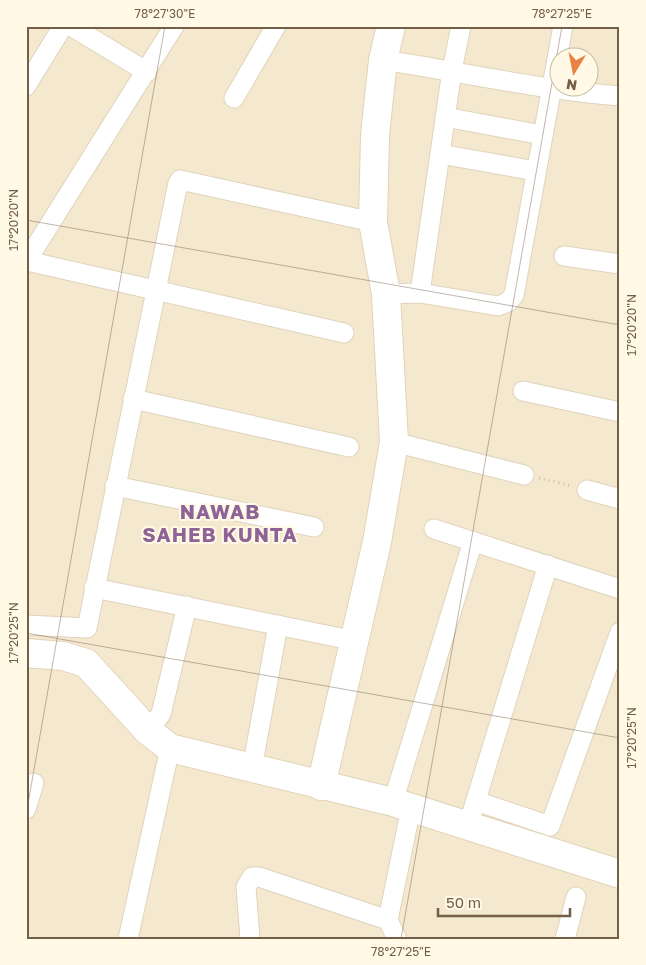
<svg xmlns="http://www.w3.org/2000/svg" width="646" height="965" viewBox="0 0 646 965" font-family="'Golos Text',sans-serif">
  <style>
    .residential { fill: #f4e9ce; fill-rule: evenodd }
    .lines { fill: none; stroke-linecap: round; stroke-linejoin: round }
    .street-casing { stroke: #e0d3bc; stroke-width: 21 }
    .secondary-casing { stroke: #e2d3b7; stroke-width: 30 }
    .path { stroke: #d6bc9b; stroke-width: 3; stroke-dasharray: 1 4; stroke-linecap: butt }
    .street { stroke: #fff; stroke-width: 19 }
    .secondary { stroke: #fff; stroke-width: 28 }
    .ticks { fill: none; stroke: #735e47; stroke-width: 1; stroke-opacity: 0.45 }
    .labels { text-anchor: middle; dominant-baseline: central; stroke-width: 4; stroke-linejoin: round; paint-order: stroke }
    .district-label { font-size: 20px; font-weight: bold; letter-spacing: 1px; fill: #8e6396; stroke: #fff9e6 }
    .neatline { fill: none; stroke: #735e47; stroke-width: 2 }
    .ticks-label { font-size: 12px; text-anchor: middle; fill: #735e47 }
  </style>
  <rect width="100%" height="100%" fill="#fcf6e0"/>
  <!-- residential -->
  <path class="residential" d="M26,26H620V939H26ZM558,58H588V88H558Z"/>
  <g class="lines">
    <!-- street casing -->
    <g class="street-casing">
      <g id="street">
        <polyline points="71,26 147,72"/>
        <path d="M383,60C462,72 540,90 620,96"/>
        <polyline points="26,86 63,26"/>
        <polyline points="234,98 276,26"/>
        <polyline points="445,117 542,135"/>
        <polyline points="440,154 536,171"/>
        <polyline points="564,256 620,264"/>
        <polyline points="27,261 344,333"/>
        <polyline points="26,262 174,26"/>
        <polyline points="420,293 452,70 461,26"/>
        <polyline points="386,294 420,293 498,306 508,302 514,295 563,26"/>
        <polyline points="523,391 620,412"/>
        <polyline points="133,399 349,447"/>
        <polyline points="394,442 524,475"/>
        <polyline points="115,486 314,527"/>
        <polyline points="587,490 620,499"/>
        <polyline points="434,529 620,589"/>
        <polyline points="94,588 356,641"/>
        <polyline points="26,625 87,628 178,183 180,180 373,222"/>
        <polyline points="148,731 161,714 187,606"/>
        <polyline points="252,769 278,625"/>
        <polyline points="476,801 550,826 620,632"/>
        <polyline points="393,802 473,541"/>
        <polyline points="26,809 34,783"/>
        <polyline points="472,813 548,565"/>
        <polyline points="128,939 170,748"/>
        <polyline points="250,939 246,887 252,877 259,877 388,920"/>
        <polyline points="397,939 388,920 411,808"/>
        <polyline points="565,939 576,897"/>
      </g>
    </g>
    <!-- secondary casing -->
    <g class="secondary-casing">
      <g id="secondary">
        <polyline points="26,653 63,656 86,663 148,731 170,748 393,802 620,874"/>
        <polyline points="321,786 377,542 394,442 386,294 373,222 375,135 383,60 391,26"/>
      </g>
    </g>
    <!-- path -->
    <polyline class="path" points="539,478 572,486"/>
    <!-- street -->
    <use href="#street" class="street"/>
    <!-- secondary -->
    <use href="#secondary" class="secondary"/>
  </g>
  <!-- ticks -->
  <path class="ticks" d="M26,220L620,325M26,633L620,738M26,815L165,26M401,939L562,26"/>
  <g class="labels">
    <!-- district labels -->
    <g class="district-label">
      <text x="220" y="511">NAWAB<tspan x="220" dy="23">SAHEB KUNTA</tspan></text>
    </g>
  </g>
  <!-- border -->
  <rect width="646" height="965" fill="none" stroke="#fff9e6" stroke-width="55"/>
  <!-- north arrow -->
  <g transform="translate(574 72) rotate(190)"><circle r="24" fill="#fff9e6" stroke="#c7bba6"/>
  <path d="M0-4L9 19L0 12L-9 19Z" fill="#e88443"/>
  <text y="-8" font-size="14" font-weight="bold" text-anchor="middle" fill="#735e47">N</text>
  </g>
  <!-- scale -->
  <path d="M438 908v8h132v-8" fill="none" stroke="#735e47" stroke-width="2.5"/>
  <text x="446" y="908" font-size="15" fill="#735e47" stroke="#fff9e6" stroke-width="4" paint-order="stroke">50 m</text>
  <rect x="28" y="28" width="590" height="910" class="neatline"/>
  <g class="ticks-label">
    <text x="165" y="18">78°27'30"E</text>
    <text x="562" y="18">78°27'25"E</text>
    <text transform="translate(14 220) rotate(-90)" y="4">17°20'20"N</text>
    <text transform="translate(632 325) rotate(-90)" y="4">17°20'20"N</text>
    <text transform="translate(14 633) rotate(-90)" y="4">17°20'25"N</text>
    <text transform="translate(632 738) rotate(-90)" y="4">17°20'25"N</text>
    <text x="401" y="956">78°27'25"E</text>
  </g>
</svg>
